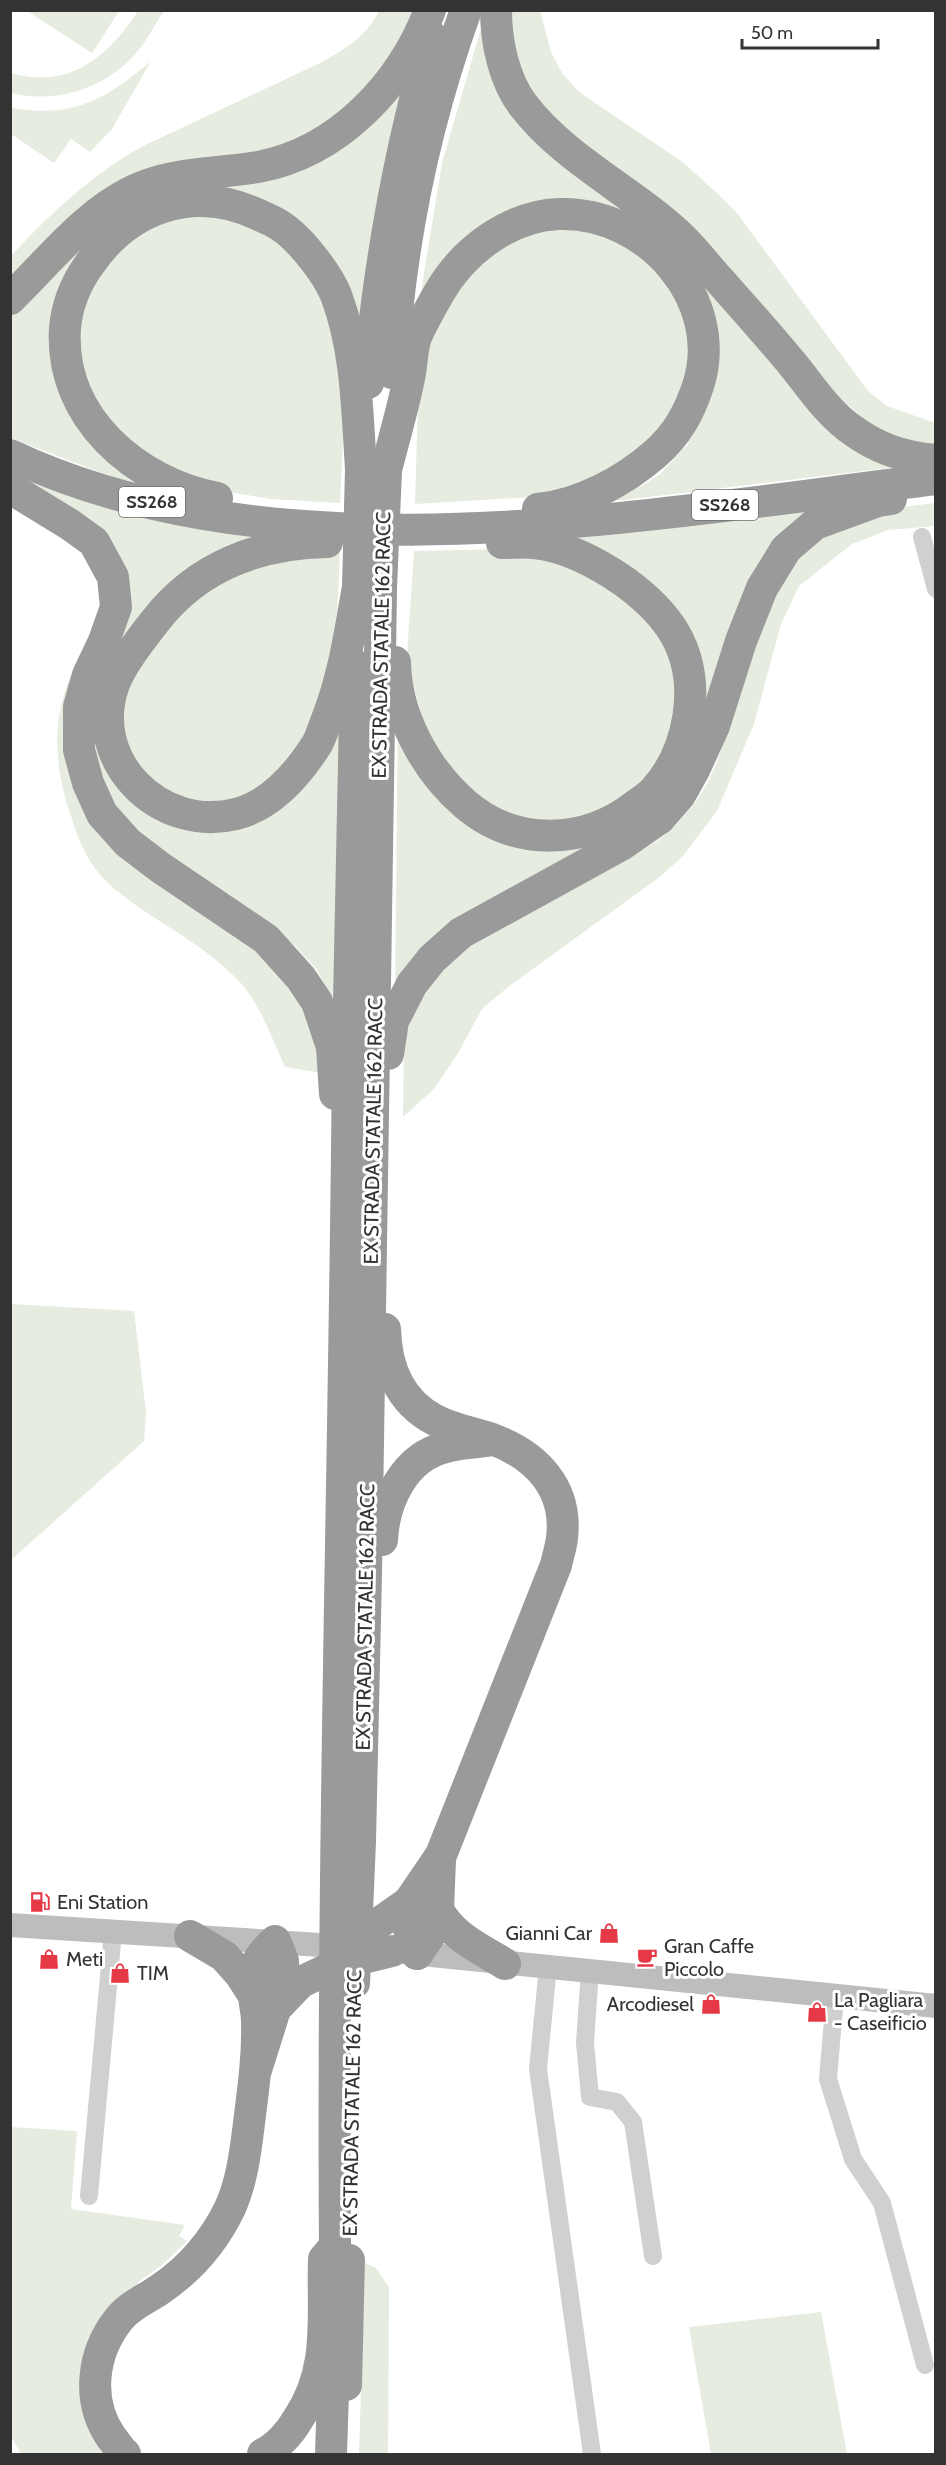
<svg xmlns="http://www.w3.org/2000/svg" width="946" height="2465" viewBox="0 0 946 2465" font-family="Cabin,sans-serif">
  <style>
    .green { fill: #e6ecdf }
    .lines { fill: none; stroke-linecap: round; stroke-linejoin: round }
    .street { stroke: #d0d0d0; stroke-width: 18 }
    .secondary { stroke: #bdbdbd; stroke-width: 24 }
    .highway { stroke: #9a9a9a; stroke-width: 32 }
    .highway-bridge { stroke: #9a9a9a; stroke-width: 32 }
    .labels { text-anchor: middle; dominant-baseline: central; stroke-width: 6; stroke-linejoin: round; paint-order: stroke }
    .shield { fill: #fff; stroke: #707070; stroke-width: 1.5 }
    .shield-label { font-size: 18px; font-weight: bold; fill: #333 }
    .street-label { font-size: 20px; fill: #333; stroke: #fff }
    .poi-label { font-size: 20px; fill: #333; stroke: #fff; text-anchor: start }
  </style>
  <rect width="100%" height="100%" fill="#fff"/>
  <!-- green -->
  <g class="green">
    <polygon points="27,11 119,11 92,53"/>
    <path d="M138,11H164C155,24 147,41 136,53C105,89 56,104 11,93V73C69,90 108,57 138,11Z"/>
    <path d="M379,11H422L376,83L317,130L11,282L10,257C50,214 90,176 141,147L320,63C344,50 366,37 379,11Z"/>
    <polygon points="509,11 540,11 551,52 562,73 579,92 684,163 720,196 737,213 868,391 887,406 935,423 935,454 872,426 839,397 692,227 555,124 529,95 515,62"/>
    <polygon points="484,18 486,38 628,206 893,465 889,468 607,502 643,485 660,474 687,445 706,410 700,291 563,201 419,304 442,163"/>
    <path d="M151,61L112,129L90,152L71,139L54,163L11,134V108C73,118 104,101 151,61Z"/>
    <polygon points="407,80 360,322 273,209 121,218 55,341 150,487 112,477 11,438 11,315 119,208 239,181"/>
    <polygon points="188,215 243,219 305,260 316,276 346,376 340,503 271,499 210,489 133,451 95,411 75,342 87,289 135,234"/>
    <polygon points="588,227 654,261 689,325 689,380 654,444 564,495 415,504 419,370 429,335 469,267 532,229"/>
    <polygon points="10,471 47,486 109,506 269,536 147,615 108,748 219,828 344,716 337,1008 317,970 294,945 150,848 108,798 94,758 91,719 128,593 11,476"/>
    <polygon points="935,503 935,526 888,530 852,544 799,586 781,624 754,724 717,811 683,856 661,876 508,987 482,1009 457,1055 433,1090 403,1117 404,1039 412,1018 425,993 443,971 471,946 657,841 675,826 695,803 707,784 717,762 767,610 797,559 819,539 879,510"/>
    <path d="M826,507C794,531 766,559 748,595C738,616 733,638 728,660C718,698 700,762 676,792C666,805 653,816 640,827L462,926C438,945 420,965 403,990L399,992L395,990L398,715C411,766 438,807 486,830C516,844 551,848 584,842C622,835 655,814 678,783C715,730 705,638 660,592C638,568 606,551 575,542V538Z"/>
    <polygon points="340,549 336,648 310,732 283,771 237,802 181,800 146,777 125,741 122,714 133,673 175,615 249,564"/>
    <polygon points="512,549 610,580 671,648 679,726 641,789 576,822 521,820 471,796 428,737 414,688 407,655 414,551"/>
    <path d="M88,641L80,792L266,950L304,994L328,1074L285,1067C272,1039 260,1003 238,980C201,941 150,920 110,885C90,867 80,845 72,819C49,753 52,702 88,641Z"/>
    <polygon points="10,1304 134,1311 146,1412 144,1441 11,1560"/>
    <polygon points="10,2127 77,2131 71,2209 185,2225 179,2236 187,2241 162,2265 137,2283 140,2289 104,2323 106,2454 21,2454 11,2436"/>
    <polygon points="365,2263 376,2268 389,2287 388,2454 359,2454"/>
    <polygon points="821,2312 847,2454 711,2454 689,2327"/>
  </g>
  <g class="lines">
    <!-- street -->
    <g class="street">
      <polyline points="922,537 936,589"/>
      <polyline points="548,1966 538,2069 592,2454"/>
      <polyline points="590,1970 585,2043 590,2097 617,2102 633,2122 653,2256"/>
      <polyline points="835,1996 828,2079 853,2159 882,2203 925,2365"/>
      <polyline points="89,2196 113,1932"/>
    </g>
    <!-- secondary -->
    <g class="secondary">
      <polyline points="10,1925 352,1947"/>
      <polyline points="402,1952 936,2006"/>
    </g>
    <!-- highway -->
    <g class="highway">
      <path d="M496,10C496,42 504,80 523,105C566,161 633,191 683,239C697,253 709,269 722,283C746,310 771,338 794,366C811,387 826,410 848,427C876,448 901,457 936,460"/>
      <path d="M10,299C48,262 85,214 133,191C172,172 217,174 258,167C339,152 402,84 430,10"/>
      <path d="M392,373C399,251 424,126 466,10"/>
      <path d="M368,383C379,265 399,150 432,37"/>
      <path d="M10,455C284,584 647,514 936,479"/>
      <path d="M386,470C394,438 404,405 410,373C412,362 412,348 416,337C422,323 431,307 439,293C463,251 509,216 559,214C647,211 726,300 698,386C689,413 677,435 655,454C624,481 580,505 538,509"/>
      <polyline points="10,488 69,524 94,542 113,577 116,607 104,641 88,675 79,707 79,750 88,783 102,814 128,843 161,868 266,939 301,978 317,1002 332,1047 335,1094"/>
      <path d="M217,498C136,482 59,418 65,328C67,306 76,283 89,265C128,207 194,184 259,215C265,218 273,221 279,225C299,237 327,273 336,295C357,351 357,410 361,469"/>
      <path d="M327,542C260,543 198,566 156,620C142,638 122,663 114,684C86,761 160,833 236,814C271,805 298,774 317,744C321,737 324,727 327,719C344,676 350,632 358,587"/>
      <path d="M395,662C396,716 425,769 465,804C515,847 585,845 636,805C642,801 649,796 654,791C690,751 703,683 675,634C663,613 644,596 625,582C599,564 566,546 534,543C524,542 513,543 502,543"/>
      <polyline points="348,1051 356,666"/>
      <polyline points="388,1054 393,1021 412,984 432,959 461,933 621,845 660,818 680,795 694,770 714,726 741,641 762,588 786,549 815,524 878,501 891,499"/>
      <path d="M385,1329C386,1367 400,1402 435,1420C452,1429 474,1433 492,1439C536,1455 568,1488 562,1538C561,1547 558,1556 556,1565L441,1855L409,1902L407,1923L417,1954"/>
      <path d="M382,1540C384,1501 404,1457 446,1447C459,1443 473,1443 487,1441"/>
      <polyline points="360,1841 366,1574 381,588"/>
      <path d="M438,1910C453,1937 479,1948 505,1964"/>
      <polyline points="190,1936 224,1956 240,1974 253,1994"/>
      <polyline points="339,1945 366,1932 409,1902"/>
      <polyline points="417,1954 432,1932 438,1910 440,1859"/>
      <polyline points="277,2007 301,1982 339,1964 392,1951"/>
      <polyline points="346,2385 349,2260"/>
      <path d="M125,2454C120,2450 116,2443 111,2437C86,2400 92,2353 119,2319C129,2306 146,2299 159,2290C189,2270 214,2241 230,2208C243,2179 246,2147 250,2115C254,2084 258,2052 257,2020C256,2002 249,1984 256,1966C259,1956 267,1949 275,1941L283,1961L284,1981L256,2070"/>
      <path d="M263,2454C277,2447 290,2433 298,2419C332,2368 322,2317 324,2259L335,2246"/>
      <polyline points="331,2454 334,2361"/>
    </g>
    <!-- highway-bridge -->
    <g class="highway-bridge">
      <polyline points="358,587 361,469"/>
      <polyline points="381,588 386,470"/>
      <polyline points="354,1983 360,1841"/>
      <path d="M335,2246C332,1848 345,1449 348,1051"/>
    </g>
  </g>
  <!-- icons -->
  <defs>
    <g id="fuel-bare" transform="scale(1.62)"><path d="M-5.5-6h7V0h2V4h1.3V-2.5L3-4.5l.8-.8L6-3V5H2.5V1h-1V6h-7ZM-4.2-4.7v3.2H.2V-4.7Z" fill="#e63946" stroke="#fff" stroke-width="2.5" paint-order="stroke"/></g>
    <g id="shop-bare" transform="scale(1.62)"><path d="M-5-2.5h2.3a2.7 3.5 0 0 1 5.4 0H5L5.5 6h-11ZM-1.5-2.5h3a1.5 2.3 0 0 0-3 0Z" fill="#e63946" stroke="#fff" stroke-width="2.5" paint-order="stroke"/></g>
    <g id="cafe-bare" transform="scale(1.62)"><path d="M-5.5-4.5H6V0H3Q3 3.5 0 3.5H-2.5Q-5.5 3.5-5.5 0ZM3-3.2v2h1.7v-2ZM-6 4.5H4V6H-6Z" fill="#e63946" stroke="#fff" stroke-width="2.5" paint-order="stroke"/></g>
  </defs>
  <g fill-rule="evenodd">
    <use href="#fuel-bare" x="40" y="1902"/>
    <use href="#shop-bare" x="609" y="1933"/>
    <use href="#cafe-bare" x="647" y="1957"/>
    <use href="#shop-bare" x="49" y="1959"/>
    <use href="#shop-bare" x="120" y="1973"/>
    <use href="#shop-bare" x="711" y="2004"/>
    <use href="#shop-bare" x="817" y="2012"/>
  </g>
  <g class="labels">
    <!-- shield labels -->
    <g class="shield">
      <rect x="119" y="487" width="66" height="30" rx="4.5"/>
      <rect x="692" y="490" width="66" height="30" rx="4.5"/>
    </g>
    <g class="shield-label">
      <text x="152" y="502">SS268</text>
      <text x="725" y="505">SS268</text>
    </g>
    <!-- street labels -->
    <g class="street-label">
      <text transform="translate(381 645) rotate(-89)">EX STRADA STATALE 162 RACC</text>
      <text transform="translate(373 1131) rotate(-89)">EX STRADA STATALE 162 RACC</text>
      <text transform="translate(365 1617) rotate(-89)">EX STRADA STATALE 162 RACC</text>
      <text transform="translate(352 2103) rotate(-89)">EX STRADA STATALE 162 RACC</text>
    </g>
    <!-- poi labels -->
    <g class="poi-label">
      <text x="57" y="1902">Eni Station</text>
      <text x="592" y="1933" text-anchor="end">Gianni Car</text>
      <text x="664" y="1946">Gran Caffe<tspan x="664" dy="23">Piccolo</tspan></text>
      <text x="66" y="1959">Meti</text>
      <text x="137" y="1973">TIM</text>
      <text x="834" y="2000">La Pagliara<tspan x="834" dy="23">- Caseificio</tspan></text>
      <text x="694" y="2004" text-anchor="end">Arcodiesel</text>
    </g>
  </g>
  <!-- border -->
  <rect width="946" height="2465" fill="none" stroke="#333333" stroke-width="24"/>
  <!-- scale -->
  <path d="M742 39v9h136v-9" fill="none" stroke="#333333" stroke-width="3"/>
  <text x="751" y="39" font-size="18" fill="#333333" stroke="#ffffff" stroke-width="4.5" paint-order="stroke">50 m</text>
</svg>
